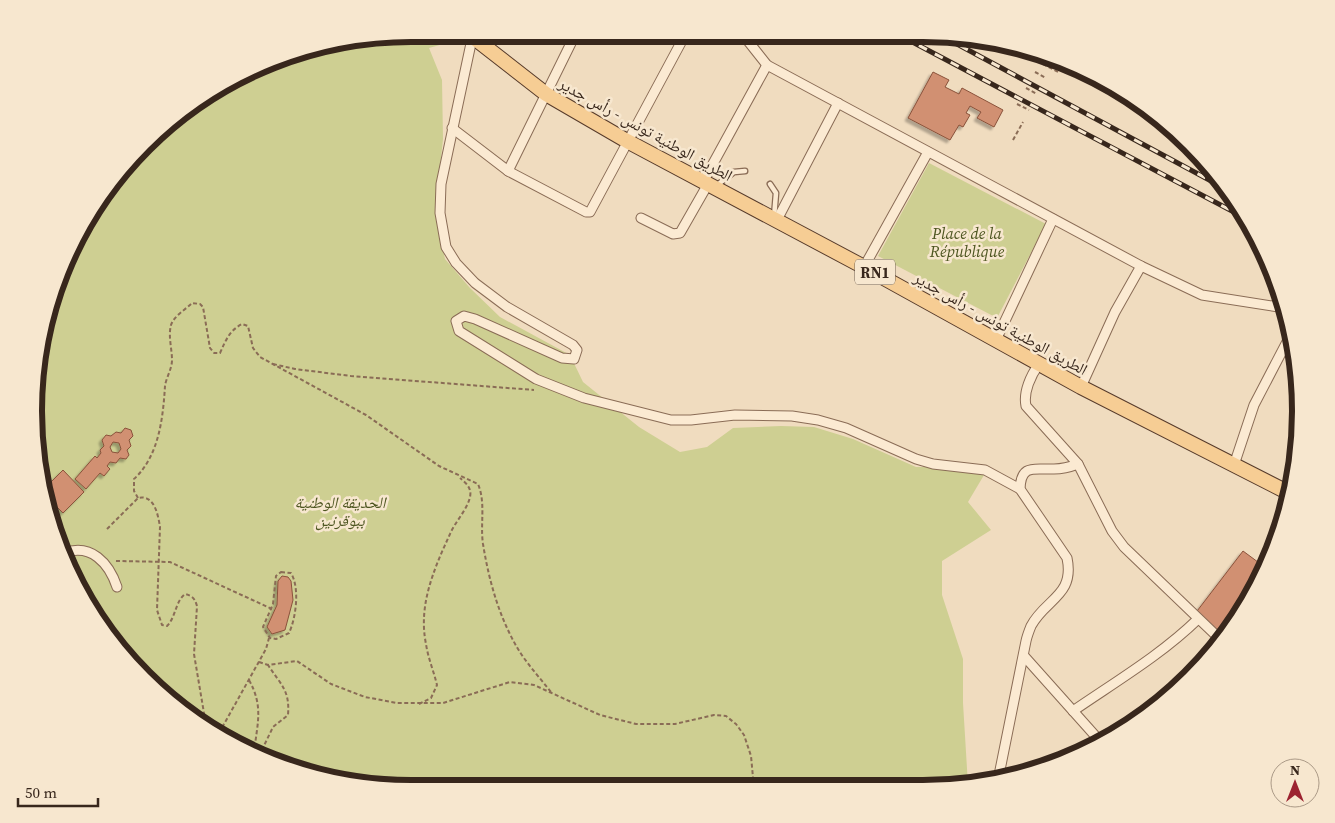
<svg xmlns="http://www.w3.org/2000/svg" width="1335" height="823" viewBox="0 0 1335 823" font-family="'Source Serif 4','Noto Naskh Arabic',serif">
  <style>
    .green { fill: #cecf92 }
    .building { fill: #d19072; stroke: #8a523b; fill-rule: evenodd; filter: url(#shadow) }
    .lines { fill: none; stroke-linecap: round; stroke-linejoin: round }
    .lane-casing { stroke: #8a6c56; stroke-width: 7 }
    .street-casing { stroke: #8a6c56; stroke-width: 11 }
    .primary-casing { stroke: #573b2b; stroke-width: 16 }
    .path { stroke: #8a6c56; stroke-width: 2; stroke-dasharray: 4 2.5; stroke-linecap: butt }
    .lane { stroke: #fbead2; stroke-width: 4.5 }
    .street { stroke: #fbead2; stroke-width: 9 }
    .primary { stroke: #f6cd94; stroke-width: 14 }
    .rail-casing { stroke: #38271c; stroke-width: 5 }
    .rail { stroke: #f7e7cf; stroke-width: 3; stroke-dasharray: 9; stroke-linecap: butt }
    .labels { text-anchor: middle; dominant-baseline: central; stroke-width: 5; stroke-linejoin: round; paint-order: stroke }
    .shield { fill: #f7e7cf; stroke: #716152; stroke-width: 1 }
    .shield-label { font-size: 15px; font-weight: bold; fill: #38271c }
    .street-label { font-size: 16px; fill: #38271c; stroke: #f7e7cf }
    .park-label { font-size: 16px; font-style: italic; fill: #4e5621; stroke: #f7e7cf }
    .rim { fill: none; stroke: #38271c; stroke-width: 6 }
  </style>
  <defs>
    <filter id="shadow"><feDropShadow dx="-3" dy="3" stdDeviation="1" flood-color="#0004"/></filter>
  </defs>
  <rect width="100%" height="100%" fill="#f0dcbf"/>
  <!-- green -->
  <g class="green">
    <polygon points="411,34 441,34 450,42 429,48 442,80 443,139 435,214 445,259 470,288 500,317 570,355 583,382 639,427 680,452 707,447 733,428 781,426 814,427 853,439 916,467 944,467 963,462 984,475 968,502 991,530 942,561 942,595 963,659 963,703 968,785 948,788 362,786 267,761 182,711 98,622 54,533 34,411 54,290 112,182 182,112 290,54"/>
    <polygon points="929,163 1046,224 997,318 878,256"/>
  </g>
  <!-- building -->
  <g class="building">
    <polygon points="933,72 949,80 945,87 959,94 962,88 1003,110 994,127 977,118 981,112 970,106 966,113 970,115 963,127 959,125 950,140 908,118"/>
    <path d="M125,428L131,430L133,436L129,440L131,446L127,450L129,455L126,459L120,458L116,463L110,462L107,466L110,469L104,476L100,473L86,489L75,479L95,456L97,458L101,453L100,450L104,446L102,440L106,435L111,436L116,432L121,433ZM113,442L119,443L121,449L118,453L112,452L110,447Z"/>
    <polygon points="63,470 84,492 63,513 55,505 51,505 49,499 52,499 48,485"/>
    <polygon points="1243,551 1266,568 1262,578 1225,638 1194,615"/>
    <polygon points="282,576 288,577 291,581 293,600 285,630 272,634 267,627 277,605 278,581"/>
  </g>
  <g class="lines">
    <!-- lane casing -->
    <g class="lane-casing">
      <g id="lane">
        <polyline points="770,184 776,193 774,217"/>
        <polyline points="716,186 734,172 745,171"/>
      </g>
    </g>
    <!-- street casing -->
    <g class="street-casing">
      <g id="street">
        <polyline points="473,34 441,184 440,213 446,247 456,263 475,283 507,307 573,345 577,350 574,359 562,358 475,319 464,316 456,321 459,331 536,379 584,398 671,420 691,420 735,415 792,416 818,420 846,428 916,459 933,464 985,470 1020,489"/>
        <polyline points="744,36 767,65 1141,266 1202,295 1285,308"/>
        <polyline points="452,128 508,171 586,212 590,212 685,35"/>
        <polyline points="508,171 575,35"/>
        <polyline points="703,182 767,65"/>
        <polyline points="641,218 673,234 680,233 708,184"/>
        <polyline points="777,220 838,103"/>
        <polyline points="864,267 928,152"/>
        <polyline points="996,340 1053,219"/>
        <path d="M1039,364C1031,375 1023,392 1026,406L1078,464L1112,531L1124,547L1223,642"/>
        <polyline points="1081,387 1115,312 1141,266"/>
        <polyline points="1234,465 1254,405 1291,334"/>
        <path d="M64,553C91,543 109,563 117,587"/>
        <polyline points="1024,656 1099,740 1106,741 1118,735"/>
        <path d="M1073,711C1115,682 1161,655 1198,619"/>
        <path d="M998,780L1026,641C1027,636 1029,631 1031,626C1045,599 1075,596 1067,558L1020,489C1021,463 1035,470 1054,469C1063,469 1070,467 1078,464"/>
      </g>
    </g>
    <!-- primary casing -->
    <g class="primary-casing">
      <polyline id="primary" points="469,34 546,94 627,141 864,267 1081,387 1291,494"/>
    </g>
    <!-- path -->
    <g class="path">
      <polyline points="1043,64 1060,73"/>
      <polyline points="1035,72 1046,78"/>
      <polyline points="1026,88 1037,94"/>
      <polyline points="1017,104 1029,110"/>
      <polyline points="1013,140 1023,122"/>
      <polyline points="273,364 295,369 351,376 534,390"/>
      <path d="M138,498L134,491V479C159,456 163,418 165,386C166,378 172,369 172,360C172,349 168,336 171,325C174,316 185,310 192,303L200,304L203,307L210,348L214,353H220C226,340 229,331 242,324L248,326L253,348L260,357L366,415L439,466L478,484C486,503 480,524 483,544C489,581 499,617 518,649C527,664 540,678 551,692"/>
      <path d="M107,529L138,498C154,494 158,514 160,527L157,610L162,625L167,626C176,617 175,602 185,594C193,596 195,599 197,606L194,654L206,725"/>
      <polyline points="116,561 170,562 272,609"/>
      <path d="M281,572L291,573C300,588 296,618 289,633L276,639L270,638L263,627L273,604L276,576Z"/>
      <polyline points="259,662 268,665 297,661 331,684 365,697 397,703 443,703 510,682 534,685 600,715 636,724 675,724 714,715 726,716 736,724 744,735 751,756 754,788"/>
      <path d="M249,680C264,707 257,724 254,753"/>
      <path d="M419,704L431,698L437,685C434,672 428,658 426,644C418,605 434,569 450,534C455,522 467,510 470,497C472,488 466,483 460,478"/>
      <polyline points="219,733 266,649 269,638"/>
      <path d="M259,756L273,727L288,715C290,690 281,685 268,665"/>
    </g>
    <!-- lane -->
    <use href="#lane" class="lane"/>
    <!-- street -->
    <use href="#street" class="street"/>
    <!-- primary -->
    <use href="#primary" class="primary"/>
    <!-- rail casing -->
    <g class="rail-casing">
      <g id="rail">
        <polyline points="903,37 1249,220"/>
        <polyline points="944,37 1226,189"/>
      </g>
    </g>
    <!-- rail -->
    <use href="#rail" class="rail"/>
  </g>
  <g class="labels">
    <!-- shield labels -->
    <rect class="shield" x="855" y="259.5" width="40" height="25" rx="4"/>
    <g class="shield-label">
      <text x="875" y="272">RN1</text>
    </g>
    <!-- street labels -->
    <g class="street-label">
      <text transform="translate(646 129) rotate(29)">الطريق الوطنية تونس - رأس جدير</text>
      <text transform="translate(1001 323) rotate(29)">الطريق الوطنية تونس - رأس جدير</text>
    </g>
    <!-- park labels -->
    <g class="park-label">
      <text x="967" y="233">Place de la<tspan x="967" dy="18">République</tspan></text>
      <text x="340" y="502">الحديقة الوطنية<tspan x="340" dy="18">ببوقرنين</tspan></text>
    </g>
  </g>
  <!-- crop -->
  <path d="M0 0H1335V823H0ZM411 42H923A369 369 0 0 1 1292 411V411A369 369 0 0 1 923 780H411A369 369 0 0 1 42 411V411A369 369 0 0 1 411 42Z" fill="#f7e7cf" fill-rule="evenodd"/>
  <path class="rim" d="M411 42H923A369 369 0 0 1 1292 411V411A369 369 0 0 1 923 780H411A369 369 0 0 1 42 411V411A369 369 0 0 1 411 42Z"/>
  <!-- north arrow -->
  <g transform="translate(1295 783)"><circle r="24" fill="#f7e7cf" stroke="#ab9a87"/>
  <path d="M0-4L9 19L0 12L-9 19Z" fill="#9c2330"/>
  <text y="-8" font-size="14" font-weight="bold" text-anchor="middle" fill="#38271c">N</text>
  </g>
  <!-- scale -->
  <path d="M18 798v8h80v-8" fill="none" stroke="#38271c" stroke-width="2.5"/>
  <text x="25" y="798" font-size="15" fill="#38271c" stroke="#f7e7cf" stroke-width="4" paint-order="stroke">50 m</text>
</svg>
